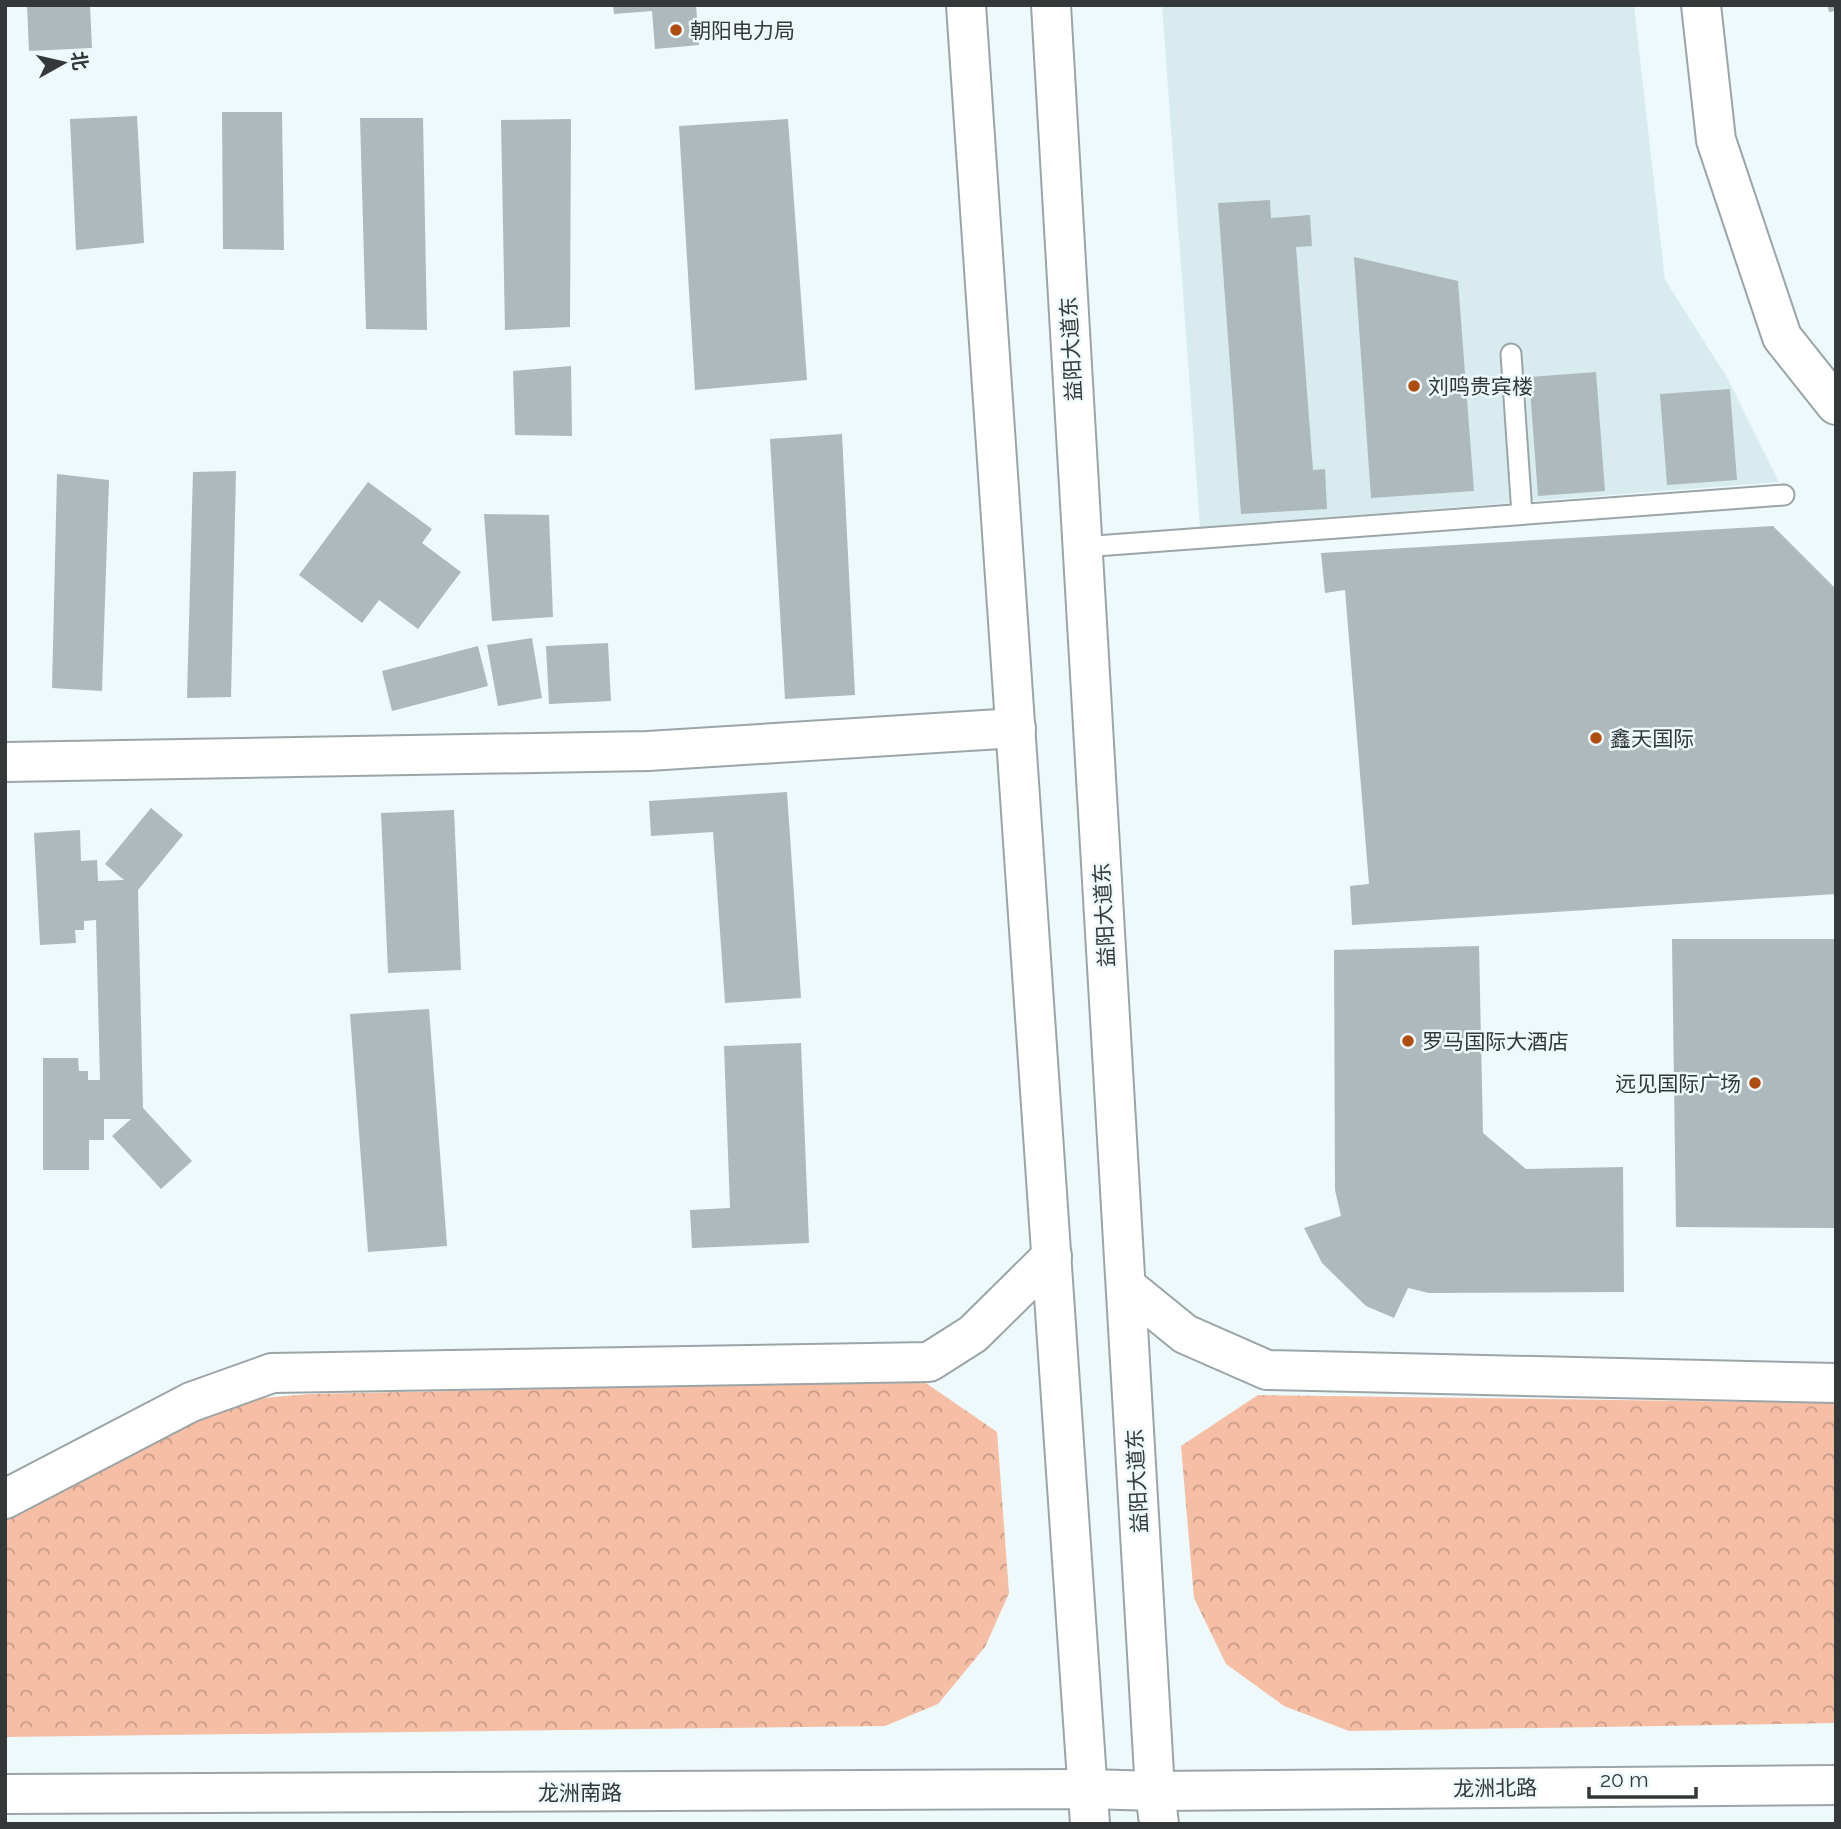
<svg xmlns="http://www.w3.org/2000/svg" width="1841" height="1829" viewBox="0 0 1841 1829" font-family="Raleway,'Noto Sans SC',sans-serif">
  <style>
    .built { fill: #d8ecf0 }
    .forest { fill: url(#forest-crowns) }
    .building { fill: #aeb9bc }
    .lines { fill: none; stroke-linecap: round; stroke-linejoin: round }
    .service-casing { stroke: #9ba5a8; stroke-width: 23 }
    .minor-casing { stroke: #9ba5a8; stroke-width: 42 }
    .secondary-casing { stroke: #9ba5a8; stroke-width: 42 }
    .primary-casing { stroke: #9ba5a8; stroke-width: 42 }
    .service { stroke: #fff; stroke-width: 19 }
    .minor { stroke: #fff; stroke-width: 38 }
    .secondary { stroke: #fff; stroke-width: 38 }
    .primary { stroke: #fff; stroke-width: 38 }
    .poi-dot { fill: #af4c10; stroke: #eef9fc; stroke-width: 2.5 }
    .labels { text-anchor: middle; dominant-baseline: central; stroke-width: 5; stroke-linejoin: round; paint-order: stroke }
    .poi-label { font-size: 21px; fill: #343839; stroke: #eef9fc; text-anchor: start }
    .street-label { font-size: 21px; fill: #343839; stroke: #eef9fc }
  </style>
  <defs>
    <pattern id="forest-crowns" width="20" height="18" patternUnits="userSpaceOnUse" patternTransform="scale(1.75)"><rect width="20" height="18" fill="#f6bea5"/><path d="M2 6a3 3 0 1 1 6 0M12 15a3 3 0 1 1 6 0" fill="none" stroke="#c89b87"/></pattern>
  </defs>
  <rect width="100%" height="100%" fill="#eef9fc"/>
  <!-- built -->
  <polygon class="built" points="1162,5 1634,5 1665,280 1728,379 1779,482 1200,527"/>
  <!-- forest -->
  <g class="forest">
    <polygon points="923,1381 997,1432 1009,1593 985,1647 938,1704 885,1726 5,1737 5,1513 190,1416 252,1399 310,1394"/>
    <polygon points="1258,1395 1836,1403 1836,1723 1349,1731 1284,1706 1226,1664 1194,1598 1181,1446"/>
  </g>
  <!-- building -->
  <g class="building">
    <polygon points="27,5 90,5 92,48 29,51"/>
    <polygon points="613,5 696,5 699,45 655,49 652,11 614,14"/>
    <polygon points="1827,5 1836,5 1836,11 1829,12"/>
    <polygon points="222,112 282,112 284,250 223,249"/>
    <polygon points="137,116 144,243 76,250 70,119"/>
    <polygon points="360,118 423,118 427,330 366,329"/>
    <polygon points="571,119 570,327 505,330 501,120"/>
    <polygon points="788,119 807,380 695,390 679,126"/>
    <polygon points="1270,200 1271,218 1310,215 1312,246 1296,247 1313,470 1325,469 1327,509 1241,514 1218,203"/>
    <polygon points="1354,257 1458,281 1474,491 1371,498"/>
    <polygon points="571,366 572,436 515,435 513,371"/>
    <polygon points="1596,372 1605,491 1538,496 1529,377"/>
    <polygon points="1730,389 1737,480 1667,485 1660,394"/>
    <polygon points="842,434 855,695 785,699 770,439"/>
    <polygon points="236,471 231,697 187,698 193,472"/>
    <polygon points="57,474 109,480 102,691 52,688"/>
    <polygon points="368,482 432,529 422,543 461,572 418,629 379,600 362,623 299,575"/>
    <polygon points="484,514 549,515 553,617 492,621"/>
    <polygon points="1773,526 1836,589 1836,894 1352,925 1350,886 1369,884 1345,590 1325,593 1321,553"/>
    <polygon points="532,638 542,698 498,706 487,645"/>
    <polygon points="608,643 611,701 549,704 546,646"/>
    <polygon points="478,646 488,686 392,711 382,671"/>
    <polygon points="787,792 801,998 725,1003 713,832 651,836 649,801"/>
    <polygon points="151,808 183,835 138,890 143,1108 192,1161 161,1189 112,1136 131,1119 104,1119 104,1140 89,1140 89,1170 43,1170 43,1058 78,1058 79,1071 88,1071 88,1080 100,1080 96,920 84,921 84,930 75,930 76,943 40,945 34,833 80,830 81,861 97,860 98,881 124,880 105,864"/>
    <polygon points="454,810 461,970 388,973 381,813"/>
    <polygon points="1672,939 1836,939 1836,1228 1676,1227"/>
    <polygon points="1479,946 1483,1133 1526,1169 1623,1167 1624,1292 1429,1293 1408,1288 1394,1318 1366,1306 1322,1263 1304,1228 1341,1216 1335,1190 1334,950"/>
    <polygon points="429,1009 447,1246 368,1252 350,1014"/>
    <polygon points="801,1043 809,1243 692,1248 690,1210 730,1208 724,1046"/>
  </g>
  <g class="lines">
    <!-- service casing -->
    <g class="service-casing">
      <g id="service">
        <polyline points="1511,354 1522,514"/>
        <polyline points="1082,547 1784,495"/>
      </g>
    </g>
    <!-- minor casing -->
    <g class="minor-casing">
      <g id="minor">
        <polyline points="1701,5 1716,140 1782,337 1836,405"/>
        <polyline points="5,762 648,751 1016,728"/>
      </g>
    </g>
    <!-- secondary casing -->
    <g class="secondary-casing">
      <polyline id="secondary" points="5,1794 1089,1789 1155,1791 1836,1785"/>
    </g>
    <!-- primary casing -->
    <g class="primary-casing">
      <g id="primary">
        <polyline points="966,5 1090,1824"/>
        <polyline points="1051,5 1155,1791 1159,1824"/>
        <polyline points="1126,1286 1185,1334 1267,1370 1836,1383"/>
        <polyline points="5,1499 191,1402 272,1373 929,1362 973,1334 1052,1256"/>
      </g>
    </g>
    <!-- service -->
    <use href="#service" class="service"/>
    <!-- minor -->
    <use href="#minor" class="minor"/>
    <!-- secondary -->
    <use href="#secondary" class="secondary"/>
    <!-- primary -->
    <use href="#primary" class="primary"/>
  </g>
  <!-- markers -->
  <g class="poi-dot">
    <circle cx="676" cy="30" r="7"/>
    <circle cx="1414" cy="386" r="7"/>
    <circle cx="1596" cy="738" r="7"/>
    <circle cx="1408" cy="1041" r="7"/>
    <circle cx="1755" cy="1083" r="7"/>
  </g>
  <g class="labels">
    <!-- poi labels -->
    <g class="poi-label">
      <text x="690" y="30">朝阳电力局</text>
      <text x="1428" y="386">刘鸣贵宾楼</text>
      <text x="1610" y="738">鑫天国际</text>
      <text x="1422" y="1041">罗马国际大酒店</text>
      <text x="1741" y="1083" text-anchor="end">远见国际广场</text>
    </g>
    <!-- street labels -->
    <g class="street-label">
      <text transform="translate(1071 349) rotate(-93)">益阳大道东</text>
      <text transform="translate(1104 915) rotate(-93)">益阳大道东</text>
      <text transform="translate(1137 1481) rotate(-93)">益阳大道东</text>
      <text transform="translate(1495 1788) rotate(-1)">龙洲北路</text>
      <text x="580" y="1792">龙洲南路</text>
    </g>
  </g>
  <!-- border -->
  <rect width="1841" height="1829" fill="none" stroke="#343839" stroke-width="14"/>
  <!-- north arrow -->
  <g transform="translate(63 63) rotate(82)" stroke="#eef9fc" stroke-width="5" paint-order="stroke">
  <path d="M0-5L12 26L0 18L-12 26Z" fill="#343839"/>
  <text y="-10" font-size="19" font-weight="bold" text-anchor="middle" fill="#343839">北</text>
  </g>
  <!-- scale -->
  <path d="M1589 1787v10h107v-10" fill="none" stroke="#343839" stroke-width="3.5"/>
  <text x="1600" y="1787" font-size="21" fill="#343839" stroke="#eef9fc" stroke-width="5" paint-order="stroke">20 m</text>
</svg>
